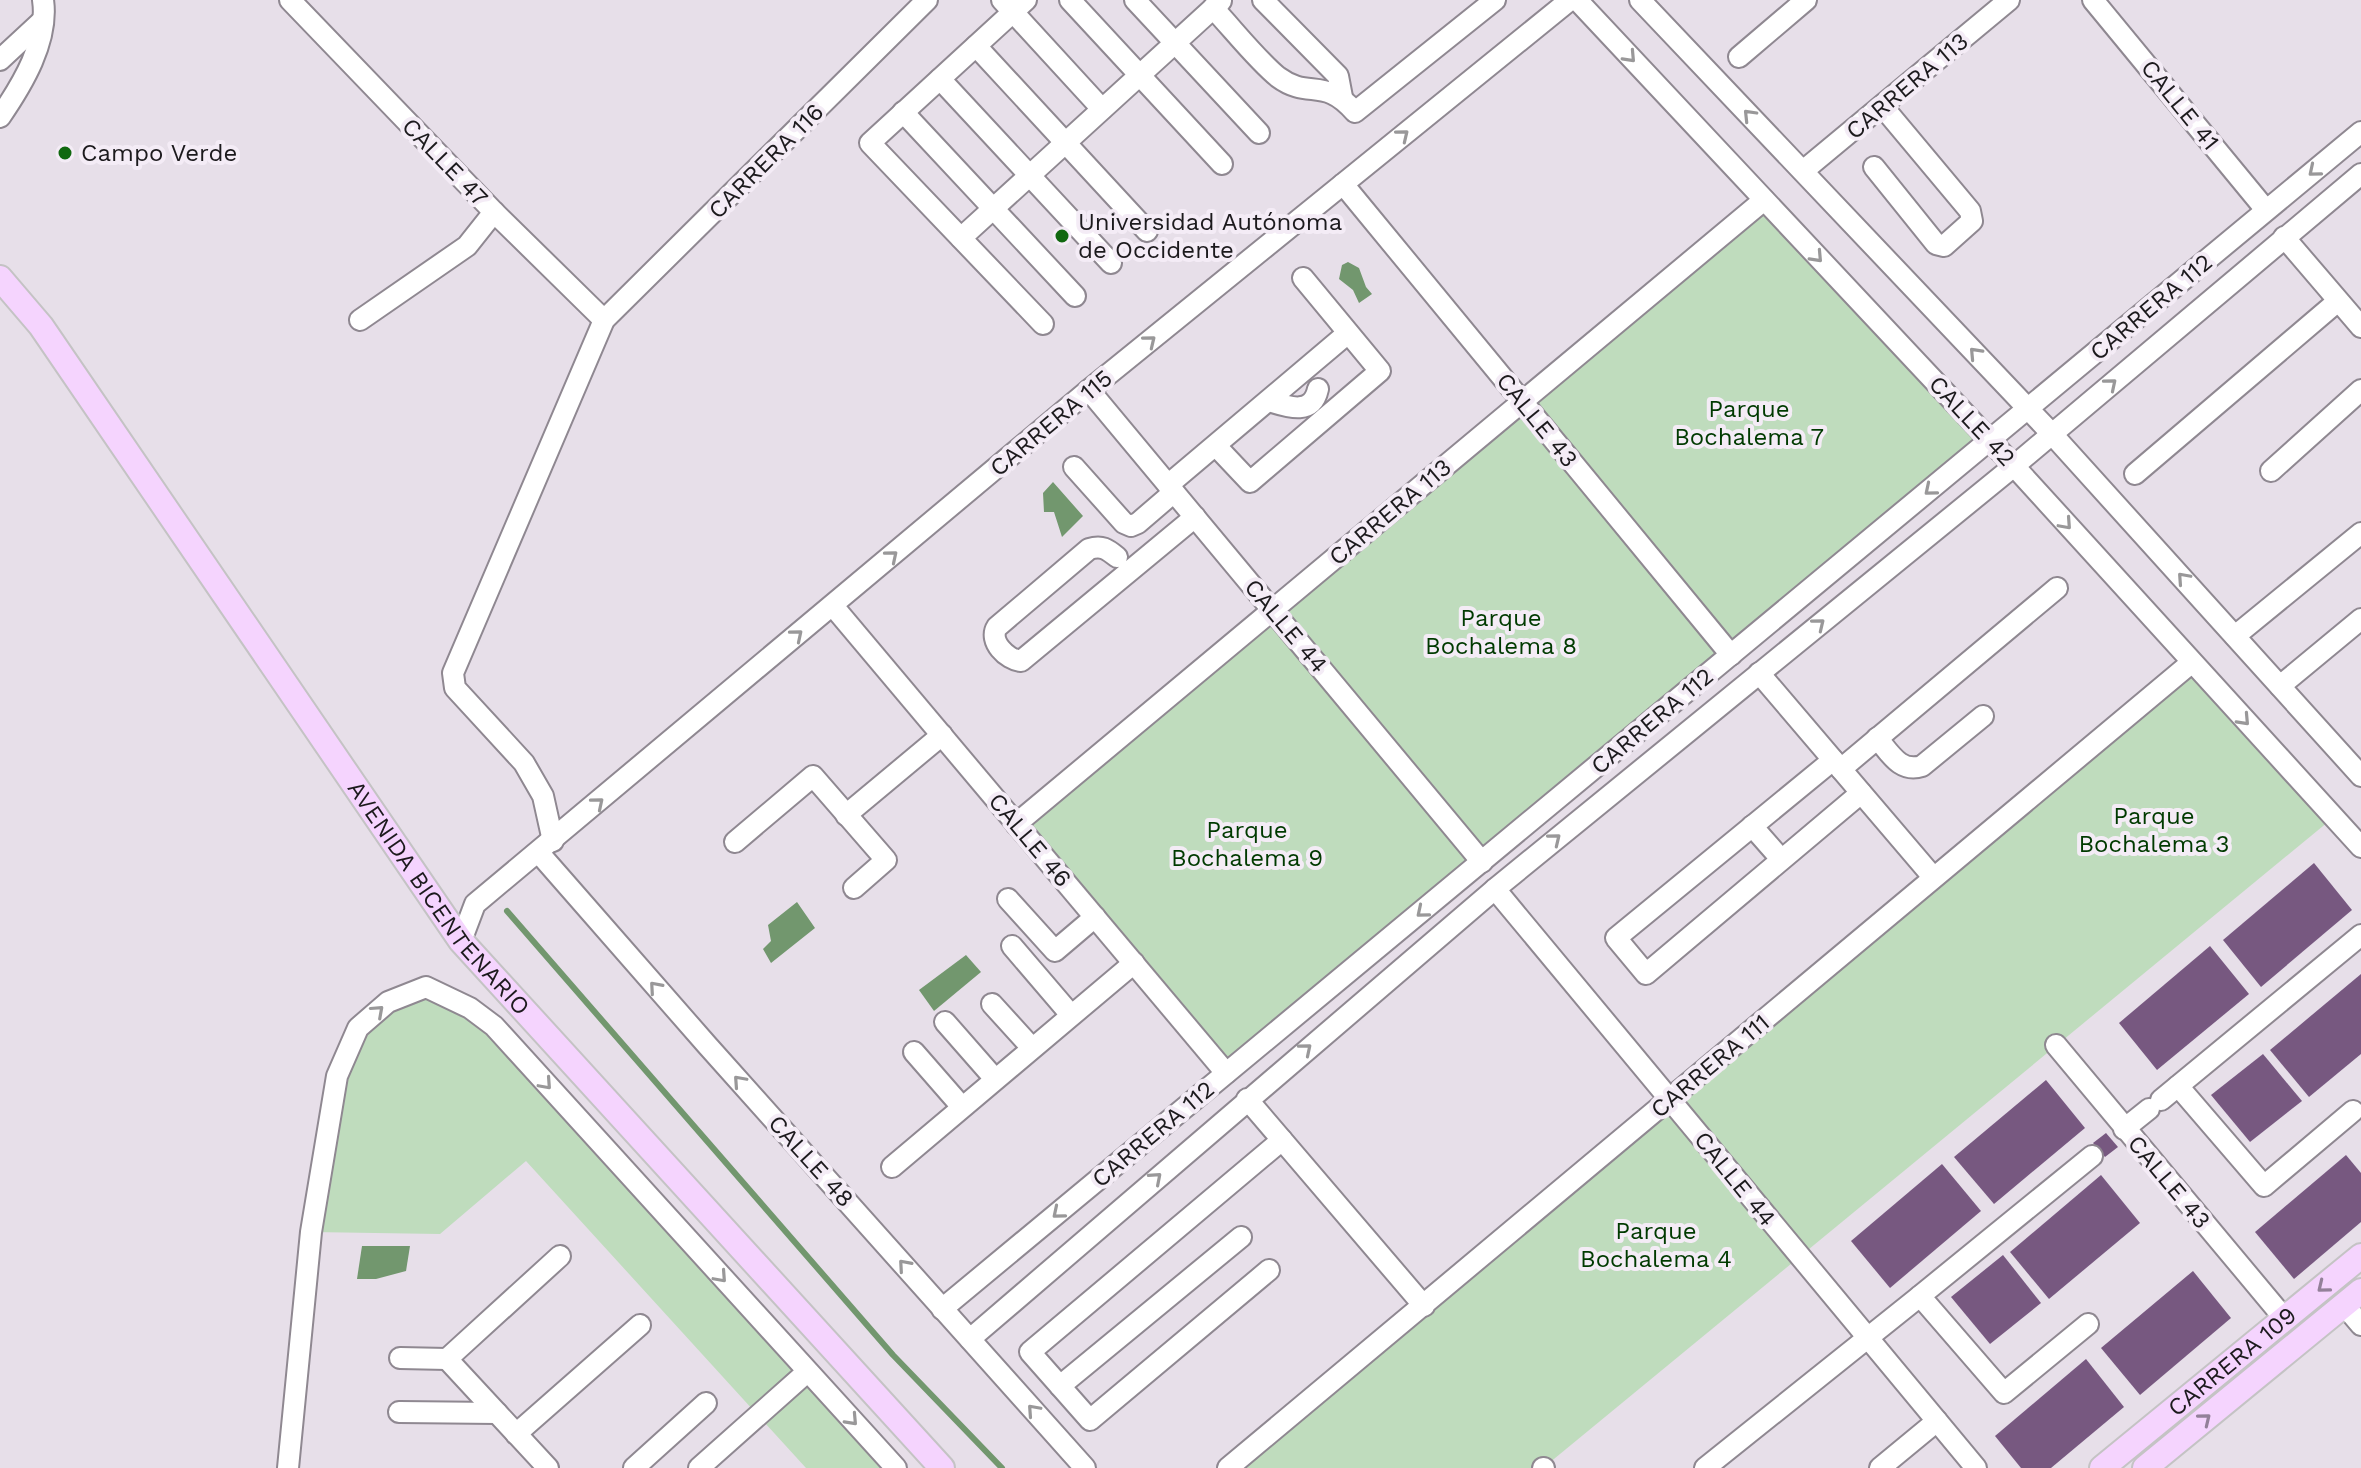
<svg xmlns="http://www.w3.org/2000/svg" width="2361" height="1468" viewBox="0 0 2361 1468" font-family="'Work Sans',sans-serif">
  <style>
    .green { fill: #bfdcbd }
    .water { fill: #72976e }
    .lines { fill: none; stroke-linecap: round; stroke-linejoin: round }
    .stream { stroke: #72976e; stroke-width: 6 }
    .building { fill: #775880 }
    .minor-casing { stroke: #8f8891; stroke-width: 24 }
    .major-casing { stroke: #c4c3c4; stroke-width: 28 }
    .minor { stroke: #fff; stroke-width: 20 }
    .major { stroke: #f5d4fe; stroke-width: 24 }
    .oneway { stroke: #999899 }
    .oneway2 { stroke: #938099 }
    .poi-dot { fill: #10680f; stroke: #f4ecf6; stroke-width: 3 }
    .labels { text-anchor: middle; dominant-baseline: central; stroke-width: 8; stroke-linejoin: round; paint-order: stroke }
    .street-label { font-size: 24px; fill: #1c1a1d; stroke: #f4ecf6 }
    .poi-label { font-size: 24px; fill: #1c1a1d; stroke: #f4ecf6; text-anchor: start }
    .park-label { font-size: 24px; fill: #003a00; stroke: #f4ecf6 }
  </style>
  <rect width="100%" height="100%" fill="#e7dfe9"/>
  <!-- green -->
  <g class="green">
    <polygon points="1764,200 1990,441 1226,1073 1016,824"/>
    <polygon points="2191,663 2334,817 1543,1468 1228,1468"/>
    <polygon points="426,987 470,1008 896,1468 806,1468 526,1161 440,1234 311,1232 358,1028"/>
  </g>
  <!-- water -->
  <g class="water">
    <polygon points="1348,262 1359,268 1366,287 1372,294 1359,303 1353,290 1339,279 1342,265"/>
    <polygon points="1053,482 1083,516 1062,537 1054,512 1044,512 1043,493"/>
    <polygon points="797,902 815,928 771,963 763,949 771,941 768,925"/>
    <polygon points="966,955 981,972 934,1011 919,990"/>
    <polygon points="362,1246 410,1246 406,1271 376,1279 357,1279"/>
  </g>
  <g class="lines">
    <!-- stream -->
    <polyline class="stream" points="507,911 893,1355 1002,1468"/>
  </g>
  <!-- building -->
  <g class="building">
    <polygon points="2314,863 2352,910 2261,987 2223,940"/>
    <polygon points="2210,946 2249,994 2157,1070 2119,1023"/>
    <polygon points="2361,974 2361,1054 2309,1097 2270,1050"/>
    <polygon points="2263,1054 2302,1101 2250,1142 2211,1095"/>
    <polygon points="2046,1080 2085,1128 1994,1204 1954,1157"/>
    <polygon points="2106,1133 2118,1147 2105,1157 2093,1143"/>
    <polygon points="2346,1155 2361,1173 2361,1222 2294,1279 2255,1232"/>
    <polygon points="1942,1164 1981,1211 1890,1288 1851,1241"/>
    <polygon points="2101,1175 2140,1223 2049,1299 2010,1252"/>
    <polygon points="2003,1255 2041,1303 1990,1344 1951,1297"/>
    <polygon points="2193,1271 2231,1318 2140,1395 2101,1348"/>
    <polygon points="2086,1359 2124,1407 2051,1468 2021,1468 1995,1436"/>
  </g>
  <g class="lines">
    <!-- minor casing -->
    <g class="minor-casing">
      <g id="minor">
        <polyline points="290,0 494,212 604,320"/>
        <polyline points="1002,0 1102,109"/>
        <polyline points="1026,0 870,143 1043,324"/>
        <polyline points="1070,0 1222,164"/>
        <polyline points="1135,0 1259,133"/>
        <polyline points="1263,0 1338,76 1342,97"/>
        <polyline points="1577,0 2014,466 2361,847"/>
        <polyline points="1640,0 2052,434 2361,776"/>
        <polyline points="2093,0 2266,210"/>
        <path d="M1213,8C1232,28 1257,60 1278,77C1309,100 1324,76 1355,112L1495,0"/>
        <polyline points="976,46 1147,231"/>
        <polyline points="1739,57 1806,0"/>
        <polyline points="0,60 43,20"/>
        <polyline points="940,79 1111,263"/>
        <polyline points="903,112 1075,296"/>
        <path d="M0,117C22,85 49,41 43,0"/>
        <polyline points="1874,167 1936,244 1944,246 1972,221 1970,211 1883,107"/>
        <polyline points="1803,171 2009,0"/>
        <polyline points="1343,184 1731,655"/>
        <polyline points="2284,237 2361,327"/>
        <polyline points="961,238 1221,1"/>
        <polyline points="360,320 467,246 494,212"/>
        <polyline points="1089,390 1482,862"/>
        <path d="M1269,401C1288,407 1312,416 1318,389"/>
        <polyline points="1216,446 1250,482 1380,371 1303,278"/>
        <polyline points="1074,467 1124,523 1131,526 1138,523 1174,492"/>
        <polyline points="2271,471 2361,390"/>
        <polyline points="2135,474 2338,301"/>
        <polyline points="1168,485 1348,333"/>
        <path d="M1117,557C1107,549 1102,545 1089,549L997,627C988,641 1007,660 1021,661L1195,517"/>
        <polyline points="833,606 1226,1073"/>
        <polyline points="2235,636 2361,533"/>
        <polyline points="1759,673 1933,877"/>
        <polyline points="2280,686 2361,619"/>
        <path d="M1877,738C1890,753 1900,773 1922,766L1983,716"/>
        <polyline points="1833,760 1616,938 1646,974 1861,793"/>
        <polyline points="1841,769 2057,588"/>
        <polyline points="846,815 942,735"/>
        <polyline points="1016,824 1764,200"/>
        <polyline points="1752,826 1781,859"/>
        <polyline points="553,841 543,796 524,763 455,688 453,673 604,320 927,0"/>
        <polyline points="735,842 813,776 886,860 854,888"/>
        <polyline points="539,853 707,1045 1085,1468"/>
        <polyline points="1495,889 1976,1468"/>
        <polyline points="1008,899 1055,951 1095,917"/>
        <polyline points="461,941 475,904 1089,390 1570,0"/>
        <polyline points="1012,946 1071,1015"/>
        <polyline points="992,1004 1032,1048"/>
        <polyline points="945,1022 995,1079"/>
        <polyline points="2056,1045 2284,1318"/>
        <polyline points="914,1052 962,1107"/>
        <polyline points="2178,1086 2264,1186 2353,1111"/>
        <polyline points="1247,1099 1424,1306"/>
        <polyline points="2161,1100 2361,935"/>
        <polyline points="2124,1129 2149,1109"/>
        <polyline points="892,1167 1134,963"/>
        <polyline points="1269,1270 1090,1420 1030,1352 1282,1140"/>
        <polyline points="2344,1305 2361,1325"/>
        <polyline points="942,1309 2361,132"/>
        <polyline points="2088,1324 2004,1393 1920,1296 2092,1156"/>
        <polyline points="970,1339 1495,889 2014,466 2361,174"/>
        <polyline points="400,1358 447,1359"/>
        <polyline points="1060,1386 1241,1237"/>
        <polyline points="399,1412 497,1413"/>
        <polyline points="516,1434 640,1325"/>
        <polyline points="288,1468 311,1232 337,1076 358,1028 388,1002 426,987 470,1008 494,1026 896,1468"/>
        <polyline points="548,1468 447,1359 560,1256"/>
        <polyline points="634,1468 706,1403"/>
        <polyline points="699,1468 807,1372"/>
        <polyline points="1228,1468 2191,663"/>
        <polyline points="1543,1468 1544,1468"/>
        <polyline points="1705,1468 1920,1296"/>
        <polyline points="1880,1468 1937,1421"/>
      </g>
    </g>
    <!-- major casing -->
    <g class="major-casing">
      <g id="major">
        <path id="s1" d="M0,278L41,326L461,941L942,1468"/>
        <path id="s2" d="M2102,1468L2361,1256"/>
        <polyline points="2145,1468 2361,1291"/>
      </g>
    </g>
    <!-- minor -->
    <use href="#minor" class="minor"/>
    <!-- major -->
    <use href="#major" class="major"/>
  </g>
  <!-- one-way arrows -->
  <defs><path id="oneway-chevron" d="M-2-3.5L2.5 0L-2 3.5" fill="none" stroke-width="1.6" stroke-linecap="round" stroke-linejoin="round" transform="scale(2)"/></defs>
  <g class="oneway">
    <use href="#oneway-chevron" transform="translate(1630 57) rotate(47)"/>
    <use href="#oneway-chevron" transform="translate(1749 115) rotate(-134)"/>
    <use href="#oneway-chevron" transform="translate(1403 135) rotate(-39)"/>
    <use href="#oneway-chevron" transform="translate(2314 171) rotate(140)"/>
    <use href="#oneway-chevron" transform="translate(1817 257) rotate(47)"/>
    <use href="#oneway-chevron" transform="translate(1150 341) rotate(-39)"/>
    <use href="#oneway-chevron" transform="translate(1975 353) rotate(-133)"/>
    <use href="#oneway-chevron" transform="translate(2111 384) rotate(-40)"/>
    <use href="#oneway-chevron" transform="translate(1930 490) rotate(140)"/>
    <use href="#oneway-chevron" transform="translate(2066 524) rotate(48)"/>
    <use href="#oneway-chevron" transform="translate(892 556) rotate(-40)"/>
    <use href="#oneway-chevron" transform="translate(2183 578) rotate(-132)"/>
    <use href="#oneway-chevron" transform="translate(1819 624) rotate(-39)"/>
    <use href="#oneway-chevron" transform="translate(797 635) rotate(-40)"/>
    <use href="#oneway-chevron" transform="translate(2244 720) rotate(47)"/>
    <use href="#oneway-chevron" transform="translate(598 803) rotate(-40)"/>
    <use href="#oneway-chevron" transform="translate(1555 839) rotate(-39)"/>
    <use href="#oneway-chevron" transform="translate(1422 912) rotate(140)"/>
    <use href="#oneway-chevron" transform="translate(655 987) rotate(-131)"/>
    <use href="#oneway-chevron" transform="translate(378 1011) rotate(-42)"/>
    <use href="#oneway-chevron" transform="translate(1306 1049) rotate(-40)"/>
    <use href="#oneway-chevron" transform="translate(739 1081) rotate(-132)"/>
    <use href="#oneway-chevron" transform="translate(546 1084) rotate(48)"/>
    <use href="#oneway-chevron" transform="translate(1156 1178) rotate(-41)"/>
    <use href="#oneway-chevron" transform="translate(1058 1213) rotate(140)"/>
    <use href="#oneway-chevron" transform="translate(904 1265) rotate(-131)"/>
    <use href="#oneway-chevron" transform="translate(721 1277) rotate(48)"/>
    <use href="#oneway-chevron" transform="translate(1033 1410) rotate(-132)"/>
    <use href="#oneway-chevron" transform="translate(852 1420) rotate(47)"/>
  </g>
  <g class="oneway2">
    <use href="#oneway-chevron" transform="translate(2323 1287) rotate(141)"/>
    <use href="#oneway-chevron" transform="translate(2205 1419) rotate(-39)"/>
  </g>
  <!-- markers -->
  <g class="poi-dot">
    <circle cx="65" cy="153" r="8"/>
    <circle cx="1062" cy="236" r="8"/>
  </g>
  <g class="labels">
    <!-- street labels -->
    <g class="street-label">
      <text transform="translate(1907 86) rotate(-40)">CARRERA 113</text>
      <text transform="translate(2180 105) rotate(51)">CALLE 41</text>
      <text transform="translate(766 161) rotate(-45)">CARRERA 116</text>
      <text transform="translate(445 162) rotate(46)">CALLE 47</text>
      <text transform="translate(2151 307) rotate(-40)">CARRERA 112</text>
      <text transform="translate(1537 420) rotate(51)">CALLE 43</text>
      <text transform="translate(1972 421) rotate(47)">CALLE 42</text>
      <text transform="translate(1051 423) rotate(-40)">CARRERA 115</text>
      <text transform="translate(1390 512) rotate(-40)">CARRERA 113</text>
      <text transform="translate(1286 626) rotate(50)">CALLE 44</text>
      <text transform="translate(1652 721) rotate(-40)">CARRERA 112</text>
      <text transform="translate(1030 840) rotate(50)">CALLE 46</text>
      <text stroke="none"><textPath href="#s1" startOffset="760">AVENIDA BICENTENARIO</textPath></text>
      <text transform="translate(1710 1066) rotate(-40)">CARRERA 111</text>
      <text transform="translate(1153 1134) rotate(-40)">CARRERA 112</text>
      <text transform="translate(811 1161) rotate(48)">CALLE 48</text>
      <text transform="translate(1735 1179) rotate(51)">CALLE 44</text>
      <text transform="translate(2169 1182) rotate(50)">CALLE 43</text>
      <text stroke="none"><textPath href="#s2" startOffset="168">CARRERA 109</textPath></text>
    </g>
    <!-- poi labels -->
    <g class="poi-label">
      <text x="81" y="153">Campo Verde</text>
      <text x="1078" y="222">Universidad Autónoma<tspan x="1078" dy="28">de Occidente</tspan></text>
    </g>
    <!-- park labels -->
    <g class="park-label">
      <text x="1749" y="409">Parque<tspan x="1749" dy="28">Bochalema 7</tspan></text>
      <text x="1501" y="618">Parque<tspan x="1501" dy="28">Bochalema 8</tspan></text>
      <text x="2154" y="816">Parque<tspan x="2154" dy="28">Bochalema 3</tspan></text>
      <text x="1247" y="830">Parque<tspan x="1247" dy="28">Bochalema 9</tspan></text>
      <text x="1656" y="1231">Parque<tspan x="1656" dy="28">Bochalema 4</tspan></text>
    </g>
  </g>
</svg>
